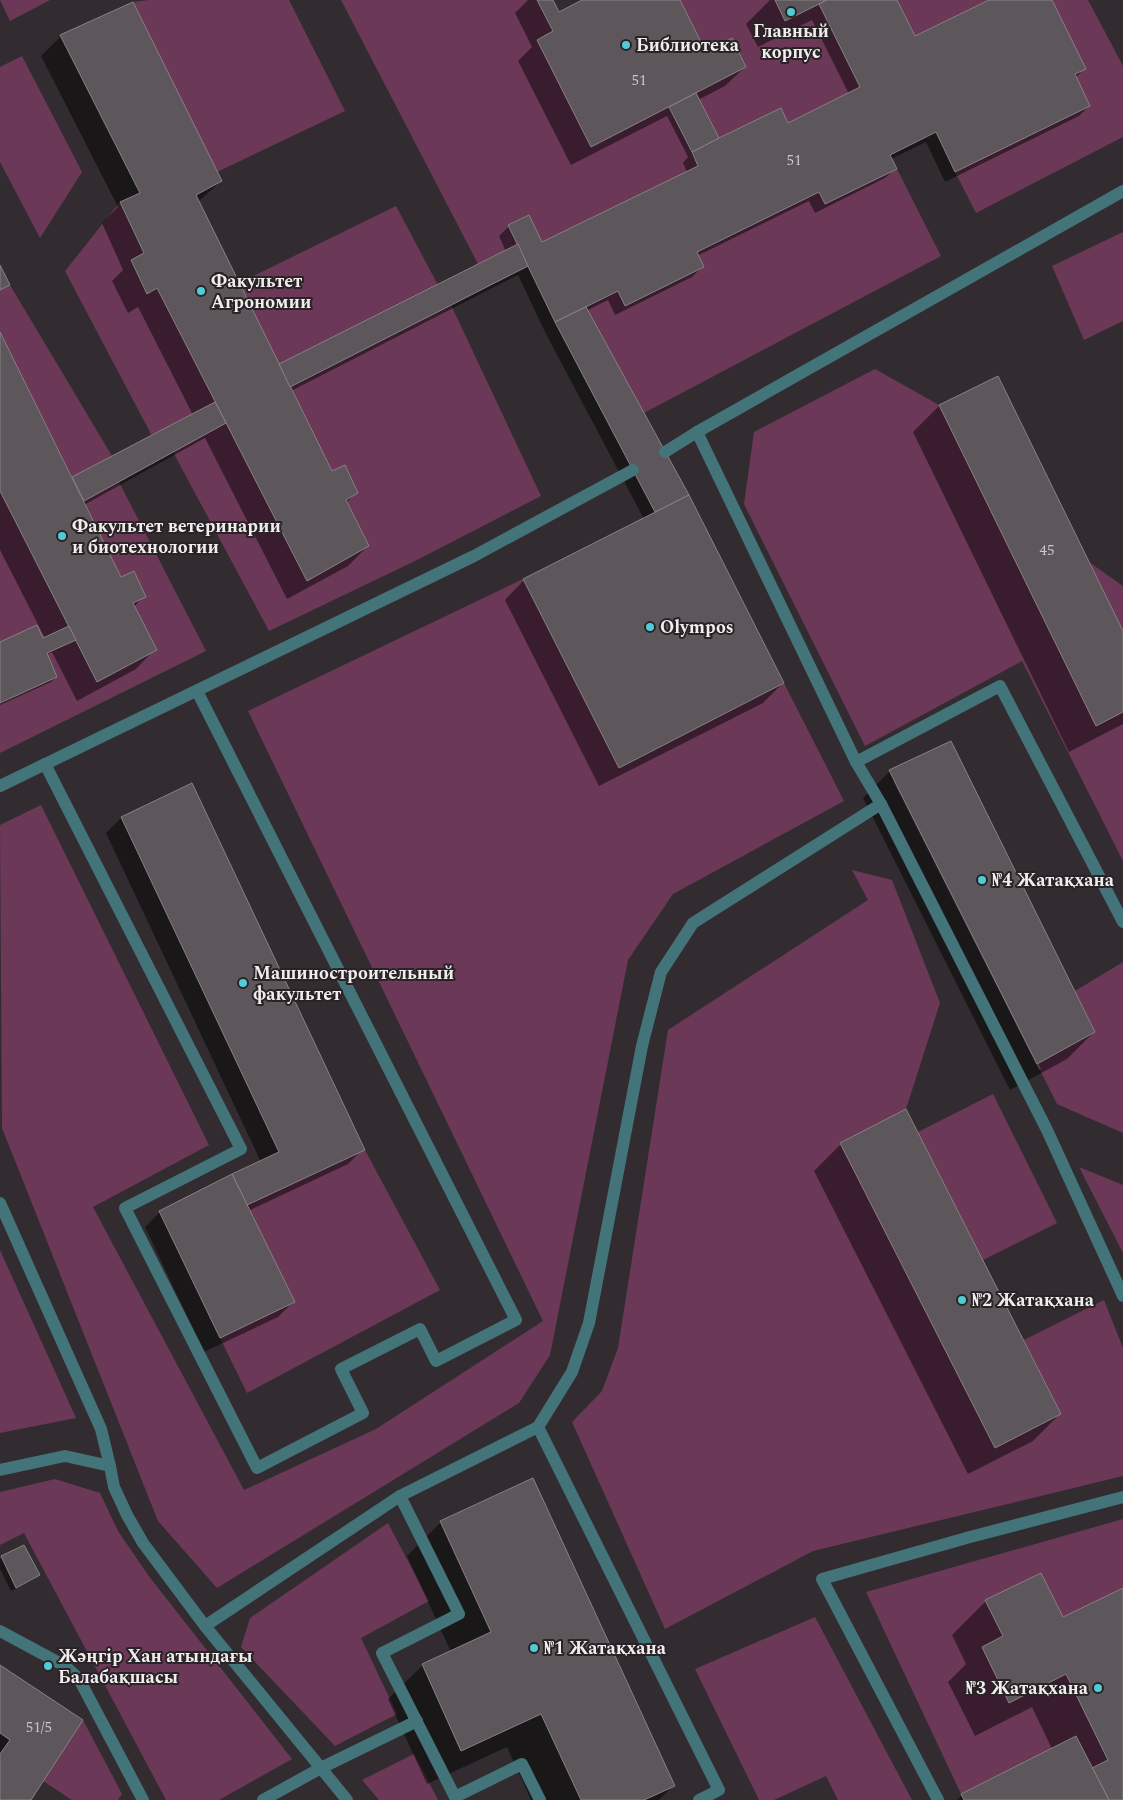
<svg xmlns="http://www.w3.org/2000/svg" width="1123" height="1800" viewBox="0 0 1123 1800" font-family="Spectral,serif">
  <style>
    .green { fill: #6c3858 }
    .shadow { fill: #0007; fill-rule: evenodd }
    .building { fill: #5d565a; stroke: #888185 }
    .lines { fill: none; stroke-linecap: round; stroke-linejoin: round }
    .service { stroke: #427479; stroke-width: 12 }
    .poi-dot { fill: #52cbd8; stroke: #292326; stroke-width: 2 }
    .labels { text-anchor: middle; dominant-baseline: central; stroke-width: 4; stroke-linejoin: round; paint-order: stroke }
    .number-label { font-size: 15px; fill: #ccc7ca }
    .poi-label { font-size: 18px; font-weight: bold; fill: #f1edef; stroke: #292326; text-anchor: start }
  </style>
  <rect width="100%" height="100%" fill="#322c30"/>
  <!-- green -->
  <g class="green">
    <polygon points="0,0 50,0 10,21"/>
    <polygon points="149,0 289,0 345,111 217,172 133,2"/>
    <polygon points="341,0 537,0 553,31 537,40 591,146 669,107 698,166 542,242 528,215 508,225 518,244 478,264"/>
    <polygon points="680,0 775,0 785,21 819,4 860,87 788,123 781,109 719,138 696,93 746,67 732,38 706,52"/>
    <polygon points="897,0 989,0 915,36"/>
    <polygon points="1052,0 1088,0 1123,66 1123,137 976,213 955,172 1090,106 1075,74 1085,69"/>
    <polygon points="22,56 82,172 40,238 0,162 0,67"/>
    <polygon points="897,169 941,256 644,413 586,307 618,291 626,305 704,267 697,252 819,192 825,204"/>
    <polygon points="120,202 144,253 131,261 147,294 157,288 215,402 152,436 65,271"/>
    <polygon points="396,206 438,285 279,364 239,283"/>
    <polygon points="1123,232 1123,321 1084,340 1052,266"/>
    <polygon points="10,285 112,456 72,477 0,332 0,290"/>
    <polygon points="451,305 541,496 417,560 269,631 173,452 226,423 307,580 369,546 346,500 358,493 345,466 332,471 290,387"/>
    <polygon points="875,369 939,405 1096,725 1123,712 1123,861 1022,661 865,746 744,504 754,432"/>
    <polygon points="119,482 206,651 0,753 0,703 57,677 47,653 76,640 97,682 157,650 133,603 146,597 134,572 121,577 84,501"/>
    <polygon points="0,491 69,626 43,638 0,642"/>
    <polygon points="1089,562 1123,586 1123,631"/>
    <polygon points="523,579 619,768 784,683 844,801 673,894 628,960 550,1355 519,1403 217,1588 158,1521 2,1128 0,825 41,805 209,1145 93,1207 244,1490 376,1429 543,1321 248,711"/>
    <polygon points="852,870 892,880 940,1003 906,1109 841,1144 995,1448 1061,1414 1024,1340 1104,1300 1123,1348 1123,1476 813,1551 665,1629 572,1422 602,1391 618,1348 668,1030 868,900"/>
    <polygon points="1123,962 1123,1133 1057,1104 1037,1064 1095,1032 1075,991"/>
    <polygon points="993,1094 1057,1223 983,1260 918,1132"/>
    <polygon points="365,1150 440,1290 247,1393 220,1338 295,1302 247,1205"/>
    <polygon points="1079,1167 1123,1185 1123,1253"/>
    <polygon points="0,1250 76,1418 0,1433"/>
    <polygon points="55,1479 100,1493 118,1531 148,1575 292,1759 219,1800 166,1800 24,1533 0,1545 0,1492"/>
    <polygon points="1123,1519 1123,1588 1063,1617 1040,1573 986,1600 1003,1636 982,1647 1009,1702 1066,1674 1108,1760 1092,1768 1076,1736 961,1794 866,1592"/>
    <polygon points="388,1523 429,1601 361,1638 397,1714 335,1746 241,1647 250,1618"/>
    <polygon points="815,1617 912,1800 838,1800 826,1776 774,1800 759,1800 695,1669"/>
    <polygon points="83,1720 122,1794 118,1800 72,1800 43,1781"/>
    <polygon points="414,1754 438,1800 379,1800 362,1780"/>
  </g>
  <!-- shadow -->
  <g class="shadow">
    <polygon points="528,0 551,0 558,14 585,0 679,0 706,53 745,67 725,86 698,100 718,139 787,124 849,94 812,20 758,47 746,24 770,0 896,0 915,38 992,0 1051,0 1084,69 1075,78 1089,106 1079,116 945,182 926,142 891,159 896,168 885,178 815,213 809,201 697,256 702,267 692,277 615,315 608,300 586,311 688,496 783,683 763,703 599,786 505,600 524,580 644,519 545,332 518,275 291,391 332,473 356,493 346,503 368,546 348,566 287,599 205,438 84,505 121,579 144,596 134,607 155,649 136,669 77,701 52,652 46,655 56,677 51,682 0,705 0,644 45,638 0,550 0,334 71,479 193,415 138,307 128,313 112,281 123,270 102,223 118,207 41,56 61,36 133,4 221,181 198,202 279,366 506,252 499,236 509,226 541,244 687,172 683,163 688,157 667,116 571,165 518,61 532,47 515,13"/>
    <polygon points="939,406 1123,634 1123,724 1069,752 913,432"/>
    <path d="M951,742L1094,1032L1067,1059L1010,1090L863,798L890,771ZM893,781H896L1041,1069L1039,1070Z"/>
    <polygon points="121,818 363,1149 348,1164 248,1211 293,1302 278,1317 204,1352 145,1227 160,1212 261,1162 106,833"/>
    <polygon points="841,1144 1060,1414 1033,1441 968,1474 814,1171"/>
    <polygon points="441,1522 674,1785 659,1800 531,1800 507,1747 427,1784 388,1699 422,1666 451,1652 407,1556"/>
    <polygon points="24,1546 39,1574 34,1579 11,1591 0,1569 0,1559"/>
    <polygon points="1123,1590 1123,1800 957,1800 962,1795 1052,1749 1032,1707 975,1736 948,1682 966,1664 952,1635 986,1601 1062,1619"/>
    <polygon points="0,1666 29,1800 0,1800"/>
  </g>
  <!-- building -->
  <g class="building">
    <polygon points="537,0 553,0 559,12 582,0 680,0 706,52 732,38 746,67 591,147 537,40 553,31"/>
    <polygon points="775,0 827,0 785,21"/>
    <polygon points="827,0 897,0 915,36 989,0 1052,0 1086,69 1075,74 1090,106 955,172 936,132 890,155 897,169 825,204 819,192 697,252 704,267 625,306 618,291 555,322 508,225 529,215 542,242 698,166 692,152 719,138 781,108 788,123 860,87 819,4"/>
    <polygon points="133,2 222,181 196,195 332,471 345,465 358,493 346,500 369,546 307,581 157,288 147,294 131,260 144,253 120,202 140,193 60,35"/>
    <polygon points="696,93 719,138 692,152 669,107"/>
    <polygon points="518,244 528,266 290,387 279,364"/>
    <polygon points="0,265 10,285 0,290"/>
    <polygon points="586,307 689,495 655,512 555,322"/>
    <polygon points="0,332 121,577 134,571 146,597 133,603 157,650 97,682 0,491"/>
    <polygon points="998,376 1123,631 1123,712 1096,726 939,405"/>
    <polygon points="215,402 226,423 84,501 72,477"/>
    <polygon points="689,495 784,683 619,768 523,579"/>
    <polygon points="37,625 43,638 69,626 76,640 47,653 57,677 0,703 0,642"/>
    <polygon points="951,741 1095,1032 1037,1064 889,770"/>
    <polygon points="192,783 365,1150 247,1205 232,1174 279,1152 121,817"/>
    <polygon points="906,1109 1061,1414 995,1448 840,1143"/>
    <polygon points="232,1174 295,1302 220,1338 159,1211"/>
    <polygon points="533,1478 675,1786 644,1800 581,1800 541,1714 461,1751 422,1664 491,1632 440,1521"/>
    <polygon points="24,1545 40,1575 16,1588 1,1556"/>
    <polygon points="1041,1573 1063,1617 1123,1588 1123,1800 1109,1800 1092,1768 1108,1760 1066,1674 1009,1703 982,1647 1003,1636 985,1600"/>
    <polygon points="0,1665 83,1720 31,1800 0,1800 0,1754 10,1740 0,1733"/>
    <polygon points="1076,1736 1109,1800 964,1800 961,1794"/>
  </g>
  <g class="lines">
    <!-- service -->
    <g class="service">
      <polyline points="697,432 856,762 881,804 1047,1130 1123,1296"/>
      <polyline points="665,452 697,432 1123,191"/>
      <polyline points="856,762 1000,686 1123,922"/>
      <polyline points="45,764 241,1149 125,1208 257,1468 363,1413 341,1369 420,1329 436,1361 516,1320 197,691"/>
      <polyline points="0,786 474,556 633,470"/>
      <polyline points="0,1203 101,1429 110,1466 65,1456 0,1470"/>
      <polyline points="538,1427 572,1372 589,1323 642,1046 661,972 693,923 881,804"/>
      <polyline points="110,1466 114,1487 127,1515 143,1543 205,1626 347,1800"/>
      <polyline points="205,1626 400,1496"/>
      <polyline points="0,1631 65,1666 79,1679 143,1800"/>
      <polyline points="263,1800 321,1768 417,1721"/>
      <polyline points="540,1800 522,1764 455,1797 382,1653 459,1614 400,1496 538,1427 719,1790 699,1800"/>
      <polyline points="938,1800 822,1579 970,1537 1123,1497"/>
    </g>
  </g>
  <!-- markers -->
  <g class="poi-dot">
    <circle cx="791" cy="12" r="5"/>
    <circle cx="626" cy="45" r="5"/>
    <circle cx="201" cy="291" r="5"/>
    <circle cx="62" cy="536" r="5"/>
    <circle cx="650" cy="627" r="5"/>
    <circle cx="982" cy="880" r="5"/>
    <circle cx="243" cy="983" r="5"/>
    <circle cx="962" cy="1300" r="5"/>
    <circle cx="534" cy="1648" r="5"/>
    <circle cx="48" cy="1666" r="5"/>
    <circle cx="1098" cy="1688" r="5"/>
  </g>
  <g class="labels">
    <!-- number labels -->
    <g class="number-label">
      <text x="639" y="80">51</text>
      <text x="794" y="160">51</text>
      <text x="1047" y="550">45</text>
      <text x="39" y="1727">51/5</text>
    </g>
    <!-- poi labels -->
    <g class="poi-label">
      <text x="791" y="31" text-anchor="middle">Главный<tspan x="791" dy="21">корпус</tspan></text>
      <text x="636" y="45">Библиотека</text>
      <text x="211" y="281">Факультет<tspan x="211" dy="21">Агрономии</tspan></text>
      <text x="72" y="526">Факультет ветеринарии<tspan x="72" dy="21">и биотехнологии</tspan></text>
      <text x="660" y="627">Olympos</text>
      <text x="992" y="880">№4 Жатақхана</text>
      <text x="253" y="973">Машиностроительный<tspan x="253" dy="21">факультет</tspan></text>
      <text x="972" y="1300">№2 Жатақхана</text>
      <text x="544" y="1648">№1 Жатақхана</text>
      <text x="58" y="1656">Жәңгір Хан атындағы<tspan x="58" dy="21">Балабақшасы</tspan></text>
      <text x="1088" y="1688" text-anchor="end">№3 Жатақхана</text>
    </g>
  </g>
</svg>
